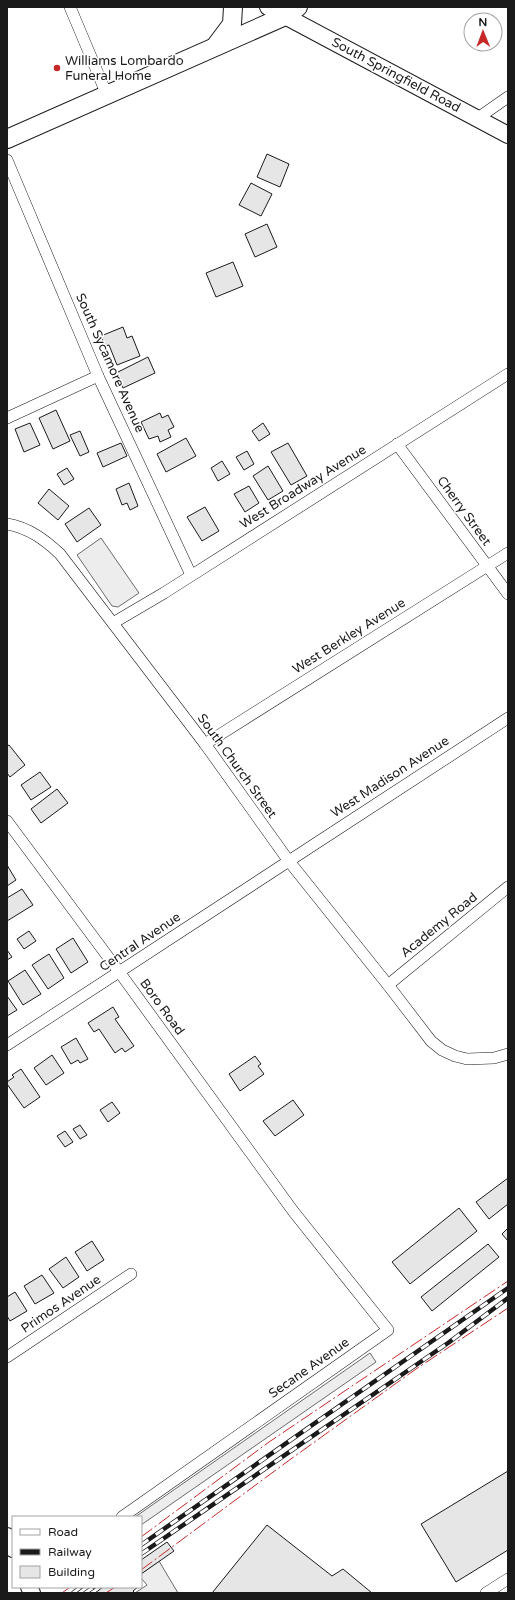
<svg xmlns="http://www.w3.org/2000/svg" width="515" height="1600" viewBox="0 0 515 1600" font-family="'Varela Round',sans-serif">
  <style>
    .built { fill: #ededed; stroke: #6a6a6a }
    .building { fill: #e6e6e6; stroke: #1a1a1a }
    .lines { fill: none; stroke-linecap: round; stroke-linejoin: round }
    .minor-casing { stroke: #1a1a1a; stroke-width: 12 }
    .secondary-casing { stroke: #1a1a1a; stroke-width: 18 }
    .primary-casing { stroke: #1a1a1a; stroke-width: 20 }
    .minor { stroke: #fff; stroke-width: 11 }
    .secondary { stroke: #fff; stroke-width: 16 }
    .primary { stroke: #fff; stroke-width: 18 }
    .rail-casing { stroke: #1a1a1a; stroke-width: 4.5 }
    .rail { stroke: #fff; stroke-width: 3; stroke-dasharray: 9; stroke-linecap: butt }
    .power { stroke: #c62828; stroke-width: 1; stroke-dasharray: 14 3 2 3; stroke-linecap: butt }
    .poi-dot { fill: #c62828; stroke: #fff; stroke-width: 1.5 }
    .labels { text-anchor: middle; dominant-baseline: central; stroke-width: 3; stroke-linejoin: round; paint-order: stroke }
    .poi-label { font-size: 13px; fill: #1a1a1a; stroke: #fff; text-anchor: start }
    .street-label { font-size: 13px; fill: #1a1a1a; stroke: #fff }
  </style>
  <rect width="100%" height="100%" fill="#fff"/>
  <!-- built -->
  <g class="built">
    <polygon points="101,538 139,593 118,607 112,606 77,555"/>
    <polygon points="370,1353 376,1362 141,1525 141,1517 135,1517"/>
    <polygon points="159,1561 178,1593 135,1593 147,1585 141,1578 141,1574"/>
  </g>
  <!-- building -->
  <g class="building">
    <polygon points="267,154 289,164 280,187 257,177"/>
    <polygon points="251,183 272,194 261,216 239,205"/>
    <polygon points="267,224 277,247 255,257 245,234"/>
    <polygon points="233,262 243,286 216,297 206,273"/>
    <polygon points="123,327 127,338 132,336 140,356 117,365 109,345 105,346 101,336"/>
    <polygon points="148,357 155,373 123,388 116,373"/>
    <polygon points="56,410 70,441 53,449 39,418"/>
    <polygon points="160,413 162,418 168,415 174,427 168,430 171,437 160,442 158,436 149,439 141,422"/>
    <polygon points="30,423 40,445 24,452 15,429"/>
    <polygon points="263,423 270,434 259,441 252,431"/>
    <polygon points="80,431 89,452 80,456 70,435"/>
    <polygon points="186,438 196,456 166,472 157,454"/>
    <polygon points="121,443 127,456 103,467 97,453"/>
    <polygon points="288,443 307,476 291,485 271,452"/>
    <polygon points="247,451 254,464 244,470 236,457"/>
    <polygon points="222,461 230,474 218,481 211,468"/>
    <polygon points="268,466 283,491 268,500 253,476"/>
    <polygon points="67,468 74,479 64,485 57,474"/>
    <polygon points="129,483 138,506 130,510 127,503 122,505 116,489"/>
    <polygon points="249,486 259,503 245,512 234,494"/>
    <polygon points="49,489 69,506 58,520 38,503"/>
    <polygon points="205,507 219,531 202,541 187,517"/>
    <polygon points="89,508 101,525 77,542 65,524"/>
    <polygon points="9,745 25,765 10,777 7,773 7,746"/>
    <polygon points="40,772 51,787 31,800 21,785"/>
    <polygon points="57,789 68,803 41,823 31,809"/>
    <polygon points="7,865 16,880 7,886"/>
    <polygon points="22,889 33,905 7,921 7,898"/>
    <polygon points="29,931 36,941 24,949 17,939"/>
    <polygon points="73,938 88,962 71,973 56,949"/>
    <polygon points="7,950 12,957 7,960"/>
    <polygon points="49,954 64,978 48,989 32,965"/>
    <polygon points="25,970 41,994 23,1005 8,981"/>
    <polygon points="7,996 17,1010 7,1016"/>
    <polygon points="113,1007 119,1017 115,1019 134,1046 125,1052 122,1048 115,1053 99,1029 94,1032 88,1023"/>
    <polygon points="76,1038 88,1059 80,1063 78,1060 71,1064 61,1047"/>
    <polygon points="52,1055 64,1073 46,1085 34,1068"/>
    <polygon points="255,1056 261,1064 258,1066 264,1074 240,1091 229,1074"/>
    <polygon points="21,1069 40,1097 24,1108 7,1084 7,1082 14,1077 12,1075"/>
    <polygon points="293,1100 304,1115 275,1136 263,1121"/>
    <polygon points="112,1102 120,1113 108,1122 100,1110"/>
    <polygon points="80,1125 87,1135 80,1139 73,1129"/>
    <polygon points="65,1131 73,1142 65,1147 57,1136"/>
    <polygon points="508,1178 508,1204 489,1219 476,1202"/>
    <polygon points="459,1208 477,1231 410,1284 392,1262"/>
    <polygon points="508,1228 508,1241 502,1234"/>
    <polygon points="92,1241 104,1260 87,1271 75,1252"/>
    <polygon points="488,1244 499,1257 432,1311 421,1297"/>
    <polygon points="66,1257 79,1277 63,1288 49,1269"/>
    <polygon points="42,1275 54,1293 35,1304 24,1286"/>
    <polygon points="15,1292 27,1311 10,1321 7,1316 7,1297"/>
    <polygon points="508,1471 508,1550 456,1582 421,1524"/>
    <polygon points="267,1525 332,1576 343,1569 372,1593 212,1593"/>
    <polygon points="167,1542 174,1551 141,1574 141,1560"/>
    <polygon points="103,1587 138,1587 133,1591 135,1593 95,1593"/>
  </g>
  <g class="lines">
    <!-- minor casing -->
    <g class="minor-casing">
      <g id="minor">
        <polyline points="70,7 107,95"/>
        <polyline points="478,118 508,97"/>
        <polyline points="7,160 98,376 191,575"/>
        <polyline points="7,418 98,376"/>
        <polyline points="397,444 508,594"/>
        <path d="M7,524C29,528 44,539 60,554L205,744L288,860L388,985L431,1041L442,1050L455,1056L467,1059L494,1058L508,1054"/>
        <polyline points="113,623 164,593 508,374"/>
        <polyline points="205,744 508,553"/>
        <polyline points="7,821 120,973 293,1211 388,1330 122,1517"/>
        <polyline points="388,985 508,887"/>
        <polyline points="7,1045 508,718"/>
        <polyline points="7,1357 131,1274"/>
        <polyline points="486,1593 508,1579"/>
      </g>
    </g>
    <!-- secondary casing -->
    <g class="secondary-casing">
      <g id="secondary">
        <polyline points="268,7 508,135"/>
        <polyline points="7,1536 13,1549"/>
        <polyline points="29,1587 32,1593"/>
      </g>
    </g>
    <!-- primary casing -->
    <g class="primary-casing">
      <g id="primary">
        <polyline points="217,44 232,24 233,7"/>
        <polyline points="7,139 285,16 298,7"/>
      </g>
    </g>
    <!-- minor -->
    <use href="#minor" class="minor"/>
    <!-- secondary -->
    <use href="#secondary" class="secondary"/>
    <!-- primary -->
    <use href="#primary" class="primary"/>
    <!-- rail casing -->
    <g class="rail-casing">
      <g id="rail">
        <polyline points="141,1545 508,1288"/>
        <polyline points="141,1554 448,1343 508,1298"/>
        <polyline points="73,1593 81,1587"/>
        <polyline points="85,1593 94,1587"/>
      </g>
    </g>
    <!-- rail -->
    <use href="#rail" class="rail"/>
    <!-- power -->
    <g class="power">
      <polyline points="141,1537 269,1442 508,1281"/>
      <polyline points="141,1570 284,1464 416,1369 508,1308"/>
      <polyline points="62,1593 70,1587"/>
      <polyline points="106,1593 115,1587"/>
    </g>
  </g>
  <!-- markers -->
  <circle class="poi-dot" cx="57" cy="68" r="4"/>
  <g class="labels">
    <!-- poi labels -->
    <g class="poi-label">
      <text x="65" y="61">Williams Lombardo<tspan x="65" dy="15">Funeral Home</tspan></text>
    </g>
    <!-- street labels -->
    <g class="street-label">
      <text transform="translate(396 75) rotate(28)">South Springfield Road</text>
      <text transform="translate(110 363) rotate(66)">South Sycamore Avenue</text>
      <text transform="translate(303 487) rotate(-32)">West Broadway Avenue</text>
      <text transform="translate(464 511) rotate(54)">Cherry Street</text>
      <text transform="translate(349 636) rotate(-32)">West Berkley Avenue</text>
      <text transform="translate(237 766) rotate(54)">South Church Street</text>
      <text transform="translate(390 777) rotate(-33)">West Madison Avenue</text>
      <text transform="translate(439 925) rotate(-39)">Academy Road</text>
      <text transform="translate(140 942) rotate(-34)">Central Avenue</text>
      <text transform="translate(162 1007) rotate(54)">Boro Road</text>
      <text transform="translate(61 1304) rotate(-34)">Primos Avenue</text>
      <text transform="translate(309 1368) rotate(-35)">Secane Avenue</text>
    </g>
  </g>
  <!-- border -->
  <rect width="515" height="1600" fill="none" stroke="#1a1a1a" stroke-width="16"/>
  <!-- legend -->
  <rect x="12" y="1516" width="130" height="72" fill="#ffffff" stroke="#a3a3a3"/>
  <rect x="20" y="1529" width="20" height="6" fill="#ffffff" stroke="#a3a3a3"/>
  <text x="48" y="1536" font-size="12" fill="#1a1a1a">Road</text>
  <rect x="20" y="1549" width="20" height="6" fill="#1a1a1a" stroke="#a3a3a3"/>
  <text x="48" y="1556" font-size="12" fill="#1a1a1a">Railway</text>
  <rect x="20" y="1566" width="20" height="12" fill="#e6e6e6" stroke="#a3a3a3"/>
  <text x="48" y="1576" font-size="12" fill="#1a1a1a">Building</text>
  <!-- north arrow -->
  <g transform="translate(483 32) rotate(359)"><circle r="19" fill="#ffffff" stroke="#a3a3a3"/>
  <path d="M0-3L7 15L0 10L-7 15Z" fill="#c62828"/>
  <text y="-6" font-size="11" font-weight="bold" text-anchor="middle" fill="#1a1a1a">N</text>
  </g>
</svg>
